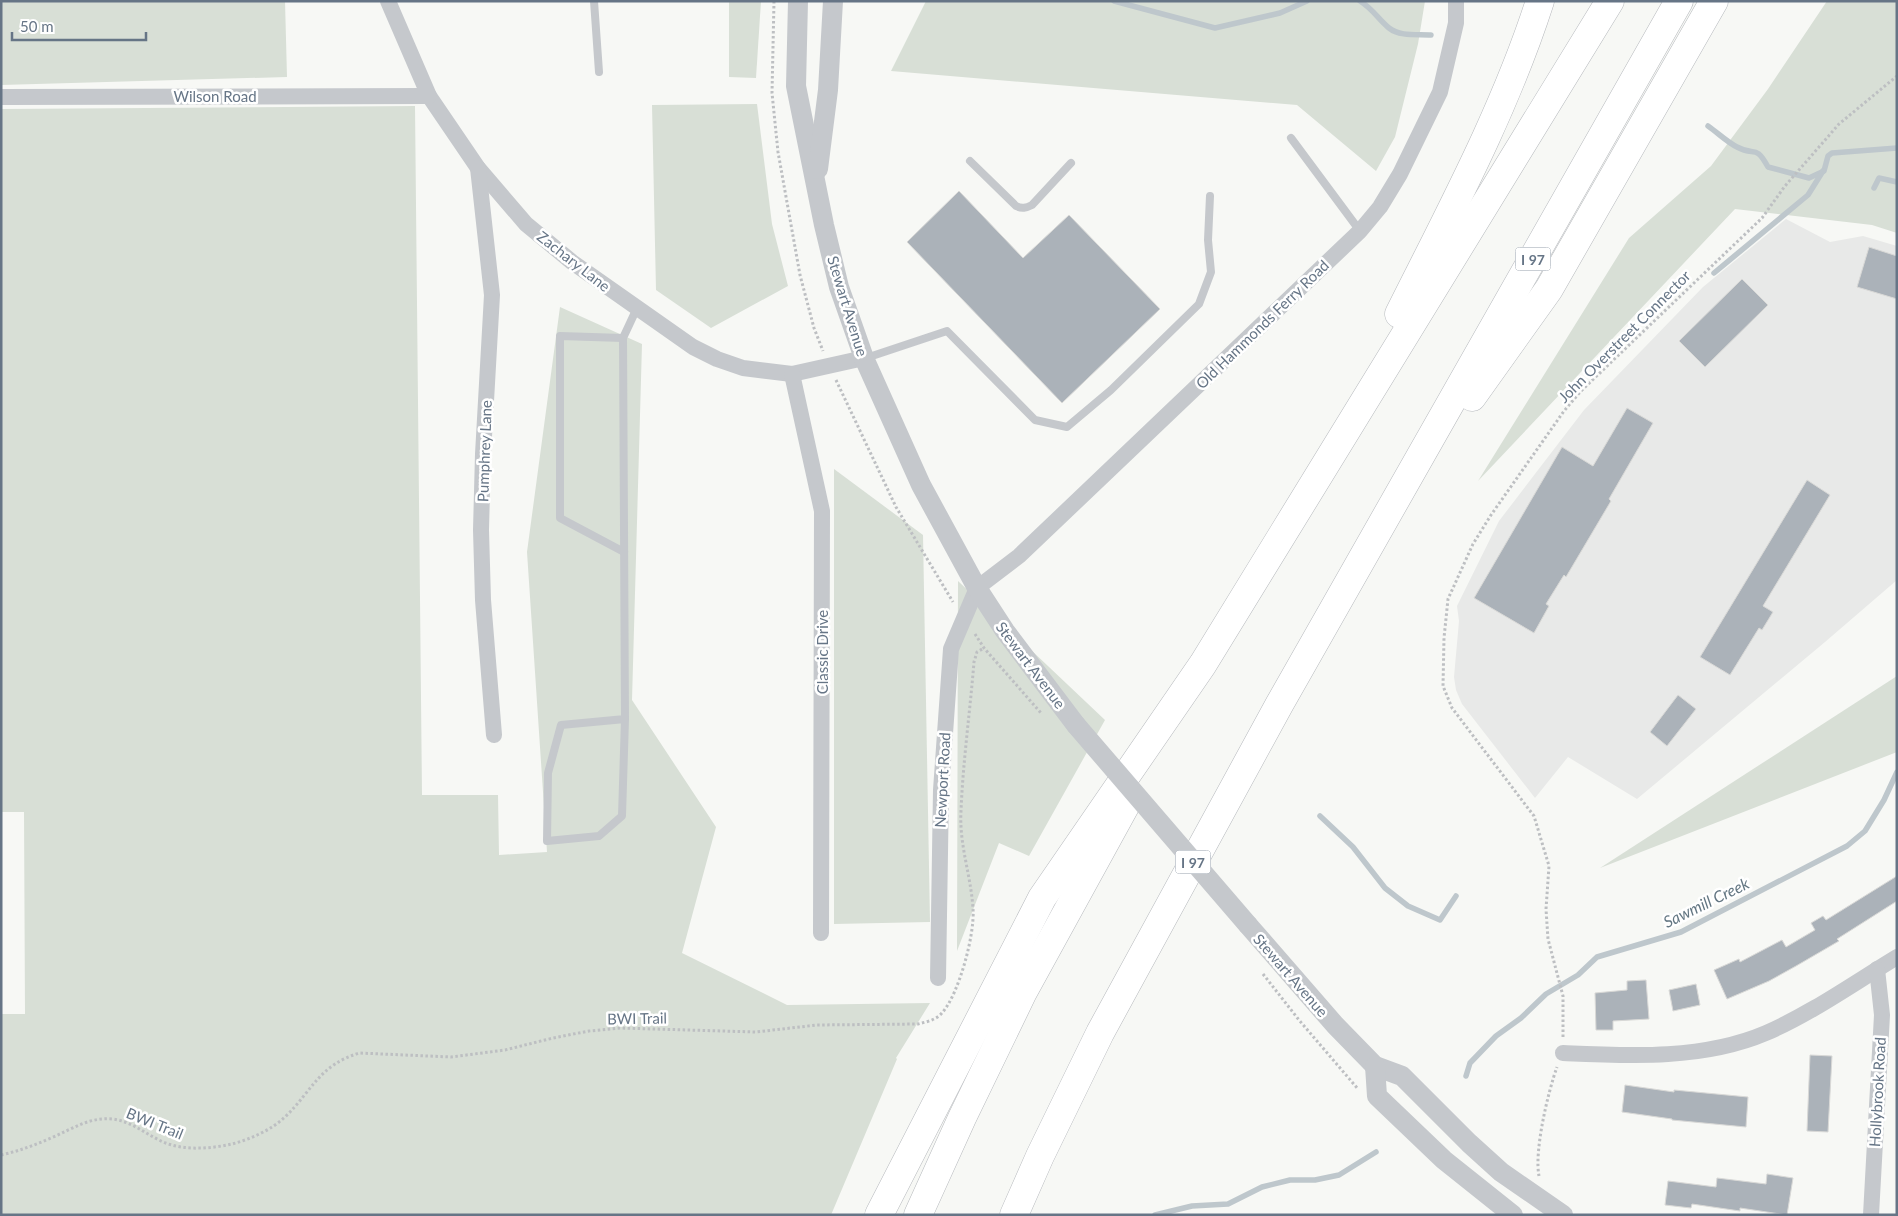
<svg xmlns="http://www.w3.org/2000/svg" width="1898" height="1216" viewBox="0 0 1898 1216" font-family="Lato,sans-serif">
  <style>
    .built { fill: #e8e9e8 }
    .green { fill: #d8dfd6 }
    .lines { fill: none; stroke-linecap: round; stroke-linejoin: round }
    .stream { stroke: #bec7cc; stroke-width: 5.5 }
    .building { fill: #abb2b9; stroke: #d9d9d7 }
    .motorway-casing { stroke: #b6b9bd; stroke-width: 29 }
    .path { stroke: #bdbfc2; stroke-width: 3; stroke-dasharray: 2.5 2.5; stroke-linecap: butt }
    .service { stroke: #c5c8cc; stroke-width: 8 }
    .minor { stroke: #c5c8cc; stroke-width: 16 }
    .tertiary { stroke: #c5c8cc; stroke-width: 20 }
    .motorway { stroke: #fff; stroke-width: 28 }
    .tertiary-bridge { stroke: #c5c8cc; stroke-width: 20 }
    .labels { text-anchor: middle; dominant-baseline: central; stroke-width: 5; stroke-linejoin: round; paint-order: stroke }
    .shield { fill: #fff; stroke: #949eaa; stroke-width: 1 }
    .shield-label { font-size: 14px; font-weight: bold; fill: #667586 }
    .street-label { font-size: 15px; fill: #667586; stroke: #fff }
    .water-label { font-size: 16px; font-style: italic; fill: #637682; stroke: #fff }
  </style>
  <rect width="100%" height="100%" fill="#f7f8f5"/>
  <!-- built -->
  <polygon class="built" points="1786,219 1830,242 1863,236 1897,246 1897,580 1825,642 1637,799 1568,757 1535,798 1462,704 1456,690 1454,677 1459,621 1457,606 1499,521 1584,410 1703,287"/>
  <!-- green -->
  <g class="green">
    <polygon points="1,1 285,1 287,77 1,85"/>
    <polygon points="729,1 761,1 756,78 729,77"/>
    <polygon points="926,1 1425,1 1418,44 1395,137 1376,171 1297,105 891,71"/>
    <polygon points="1827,1 1897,1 1897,233 1872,225 1735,209 1478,481 1629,238 1711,166 1768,89"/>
    <polygon points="757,104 772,224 788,286 711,328 656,290 652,105"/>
    <polygon points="415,106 422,795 498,795 499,855 547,852 527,552 560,307 642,344 632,700 716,827 682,953 787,1005 930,1003 896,1058 897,1059 831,1215 1,1215 1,1014 25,1014 24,812 1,812 1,109"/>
    <polygon points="834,469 923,535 930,922 834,924"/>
    <polygon points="958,581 1105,720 1029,856 999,843 957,951"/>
    <polygon points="1897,676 1897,752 1600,868"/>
  </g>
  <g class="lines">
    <!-- stream -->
    <g class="stream">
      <polyline points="1114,1 1215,28 1280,13 1307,1"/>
      <path d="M1360,1C1374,10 1378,19 1389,28C1400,37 1418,34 1431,35"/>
      <path d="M1708,126C1718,133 1727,142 1737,147C1755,157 1755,143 1768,167L1809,178L1824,171L1828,156L1832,153L1897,148"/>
      <polyline points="1874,188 1879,178 1897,182"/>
      <polyline points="1714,273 1808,195 1823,171"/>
      <polyline points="1320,816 1353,847 1385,888 1408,906 1440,920 1456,896"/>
      <polyline points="1466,1076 1470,1063 1496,1036 1521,1018 1546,994 1578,975 1597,957 1681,932 1847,846 1865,831 1884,800 1897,772"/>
      <polyline points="1155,1215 1192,1206 1228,1204 1262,1187 1290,1180 1315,1180 1339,1175 1376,1152"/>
    </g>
  </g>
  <!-- building -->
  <g class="building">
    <polygon points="959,191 1023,258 1069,215 1160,309 1062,403 907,242"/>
    <polygon points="1869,247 1897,256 1897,299 1857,287"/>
    <polygon points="1742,279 1768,305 1705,367 1679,341"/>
    <polygon points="1627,408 1653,423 1609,499 1611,501 1566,577 1564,575 1546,604 1549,606 1534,633 1474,598 1562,447 1593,466"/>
    <polygon points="1807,480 1830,495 1763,606 1773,612 1762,630 1759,628 1730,675 1700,657"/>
    <polygon points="1678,695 1696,709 1667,746 1650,732"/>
    <polygon points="1897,876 1897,901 1837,939 1839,941 1796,966 1769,981 1727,999 1714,970 1739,959 1740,962 1782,940 1786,947 1815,930 1811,923 1823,916 1826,920"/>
    <polygon points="1646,980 1649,1019 1613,1021 1613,1030 1596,1030 1595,993 1627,990 1627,981"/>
    <polygon points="1696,984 1700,1005 1673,1011 1669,990"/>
    <polygon points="1810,1055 1832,1056 1828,1132 1807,1131"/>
    <polygon points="1625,1085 1674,1092 1674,1090 1748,1097 1746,1127 1672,1120 1672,1119 1622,1112"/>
    <polygon points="1767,1174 1793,1178 1787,1215 1740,1208 1740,1211 1692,1204 1691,1208 1665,1205 1668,1181 1716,1187 1717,1178 1766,1184"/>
  </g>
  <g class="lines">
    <!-- motorway casing -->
    <g class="motorway-casing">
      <g id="motorway">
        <path d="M1399,314C1450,212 1505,110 1540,1"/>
        <polyline points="1472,397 1549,289 1714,1"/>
        <polyline points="879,1215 1042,898 1203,664 1610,1"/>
        <polyline points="918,1215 962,1118 1023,992 1129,799"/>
        <polyline points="1014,1215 1040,1156 1100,1033 1279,705 1679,1"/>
      </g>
    </g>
    <!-- path -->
    <g class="path">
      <polyline points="774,1 772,93 778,152 800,275 814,328 823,351"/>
      <polyline points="836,380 896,507 953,602"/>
      <polyline points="975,634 984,648 1041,713"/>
      <polyline points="1263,974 1299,1020 1358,1089"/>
      <polyline points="1563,1037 1563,996 1548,939 1546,909 1549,866 1534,816 1452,708 1443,686 1444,638 1448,599 1473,544 1491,515 1564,411 1581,391 1762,218 1785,186 1839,124 1897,76"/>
      <path d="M1,1155C19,1151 35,1145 51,1138C72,1129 89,1117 112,1119C131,1121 144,1133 161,1141C182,1151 209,1149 232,1144C251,1139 271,1130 285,1117C313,1090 318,1066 359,1053L451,1057L505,1050L553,1038L589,1031L620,1028L756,1032L817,1025L918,1024C926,1022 936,1020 942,1013C959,994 975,934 973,909C971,875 959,845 961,811C963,761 970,712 974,662L977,652L984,648"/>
      <path d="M1539,1176C1534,1151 1548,1092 1557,1067"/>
    </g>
    <!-- service -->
    <g class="service">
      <polyline points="594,1 599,72"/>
      <polyline points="1291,138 1360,231"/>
      <path d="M970,161L1016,206C1022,209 1026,208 1032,205L1071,163"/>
      <polyline points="623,338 560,336 560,518 624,552"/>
      <polyline points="866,358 947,331 1035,420 1067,427 1111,390 1199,304 1211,272 1208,240 1210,196"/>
      <polyline points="625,719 561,725 548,773 547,841 599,836 622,816 625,719 623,338 637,308"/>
    </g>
    <!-- minor -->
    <g class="minor">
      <polyline points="388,1 429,96 478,168 526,224 572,262 693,347 717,359 743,368 792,374 864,358"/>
      <polyline points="1,97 429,96"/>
      <polyline points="478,168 492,295 483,454 481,530 483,600 494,735"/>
      <polyline points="792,374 822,511 821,933"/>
      <polyline points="938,978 941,790 951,649 977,588 1019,556 1360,231 1380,207 1400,174 1440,92 1456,23 1456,1"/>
      <path d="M1563,1053C1629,1056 1703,1060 1766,1033C1812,1013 1854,983 1897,957"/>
      <polyline points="1871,1215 1882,1015 1877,969"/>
    </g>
    <!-- tertiary -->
    <g class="tertiary">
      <polyline points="798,1 796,86 824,225 839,287 864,358 921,485 977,588 1005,631 1076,725"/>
      <polyline points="818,169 828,90 833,1"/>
      <polyline points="1248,925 1335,1025 1375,1066 1402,1076 1469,1143 1501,1172 1563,1215"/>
      <polyline points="1375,1066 1377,1096 1444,1160 1513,1215"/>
    </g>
    <!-- motorway -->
    <use href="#motorway" class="motorway"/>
    <!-- tertiary-bridge -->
    <polyline class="tertiary-bridge" points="1076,725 1248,925"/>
  </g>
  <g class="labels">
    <!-- shield labels -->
    <g class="shield">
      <rect x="1515.5" y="247.5" width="35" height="23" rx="4"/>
      <rect x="1175.5" y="850.5" width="35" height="23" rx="4"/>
    </g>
    <g class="shield-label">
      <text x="1533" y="259">I 97</text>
      <text x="1193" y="862">I 97</text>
    </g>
    <!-- street labels -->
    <g class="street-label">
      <text x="215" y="96">Wilson Road</text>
      <text transform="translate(574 261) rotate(38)">Zachary Lane</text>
      <text transform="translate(848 306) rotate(73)">Stewart Avenue</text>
      <text transform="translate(1262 324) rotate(-44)">Old Hammonds Ferry Road</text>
      <text transform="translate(1624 336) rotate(-45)">John Overstreet Connector</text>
      <text transform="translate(484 451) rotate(-88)">Pumphrey Lane</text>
      <text transform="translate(822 652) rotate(-90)">Classic Drive</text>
      <text transform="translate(1031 665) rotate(53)">Stewart Avenue</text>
      <text transform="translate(942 780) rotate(-87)">Newport Road</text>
      <text transform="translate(1291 975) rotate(49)">Stewart Avenue</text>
      <text transform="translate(637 1018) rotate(-1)">BWI Trail</text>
      <text transform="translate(1877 1092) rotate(-87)">Hollybrook Road</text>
      <text transform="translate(155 1123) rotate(22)">BWI Trail</text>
    </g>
    <!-- water labels -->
    <g class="water-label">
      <text transform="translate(1706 902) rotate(-26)">Sawmill Creek</text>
    </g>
  </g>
  <!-- border -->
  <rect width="1898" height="1216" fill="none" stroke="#667586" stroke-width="5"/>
  <!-- scale -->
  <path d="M12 32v8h134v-8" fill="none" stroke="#667586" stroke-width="2.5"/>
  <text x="20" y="32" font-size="15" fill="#667586" stroke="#ffffff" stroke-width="4" paint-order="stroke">50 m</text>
</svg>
